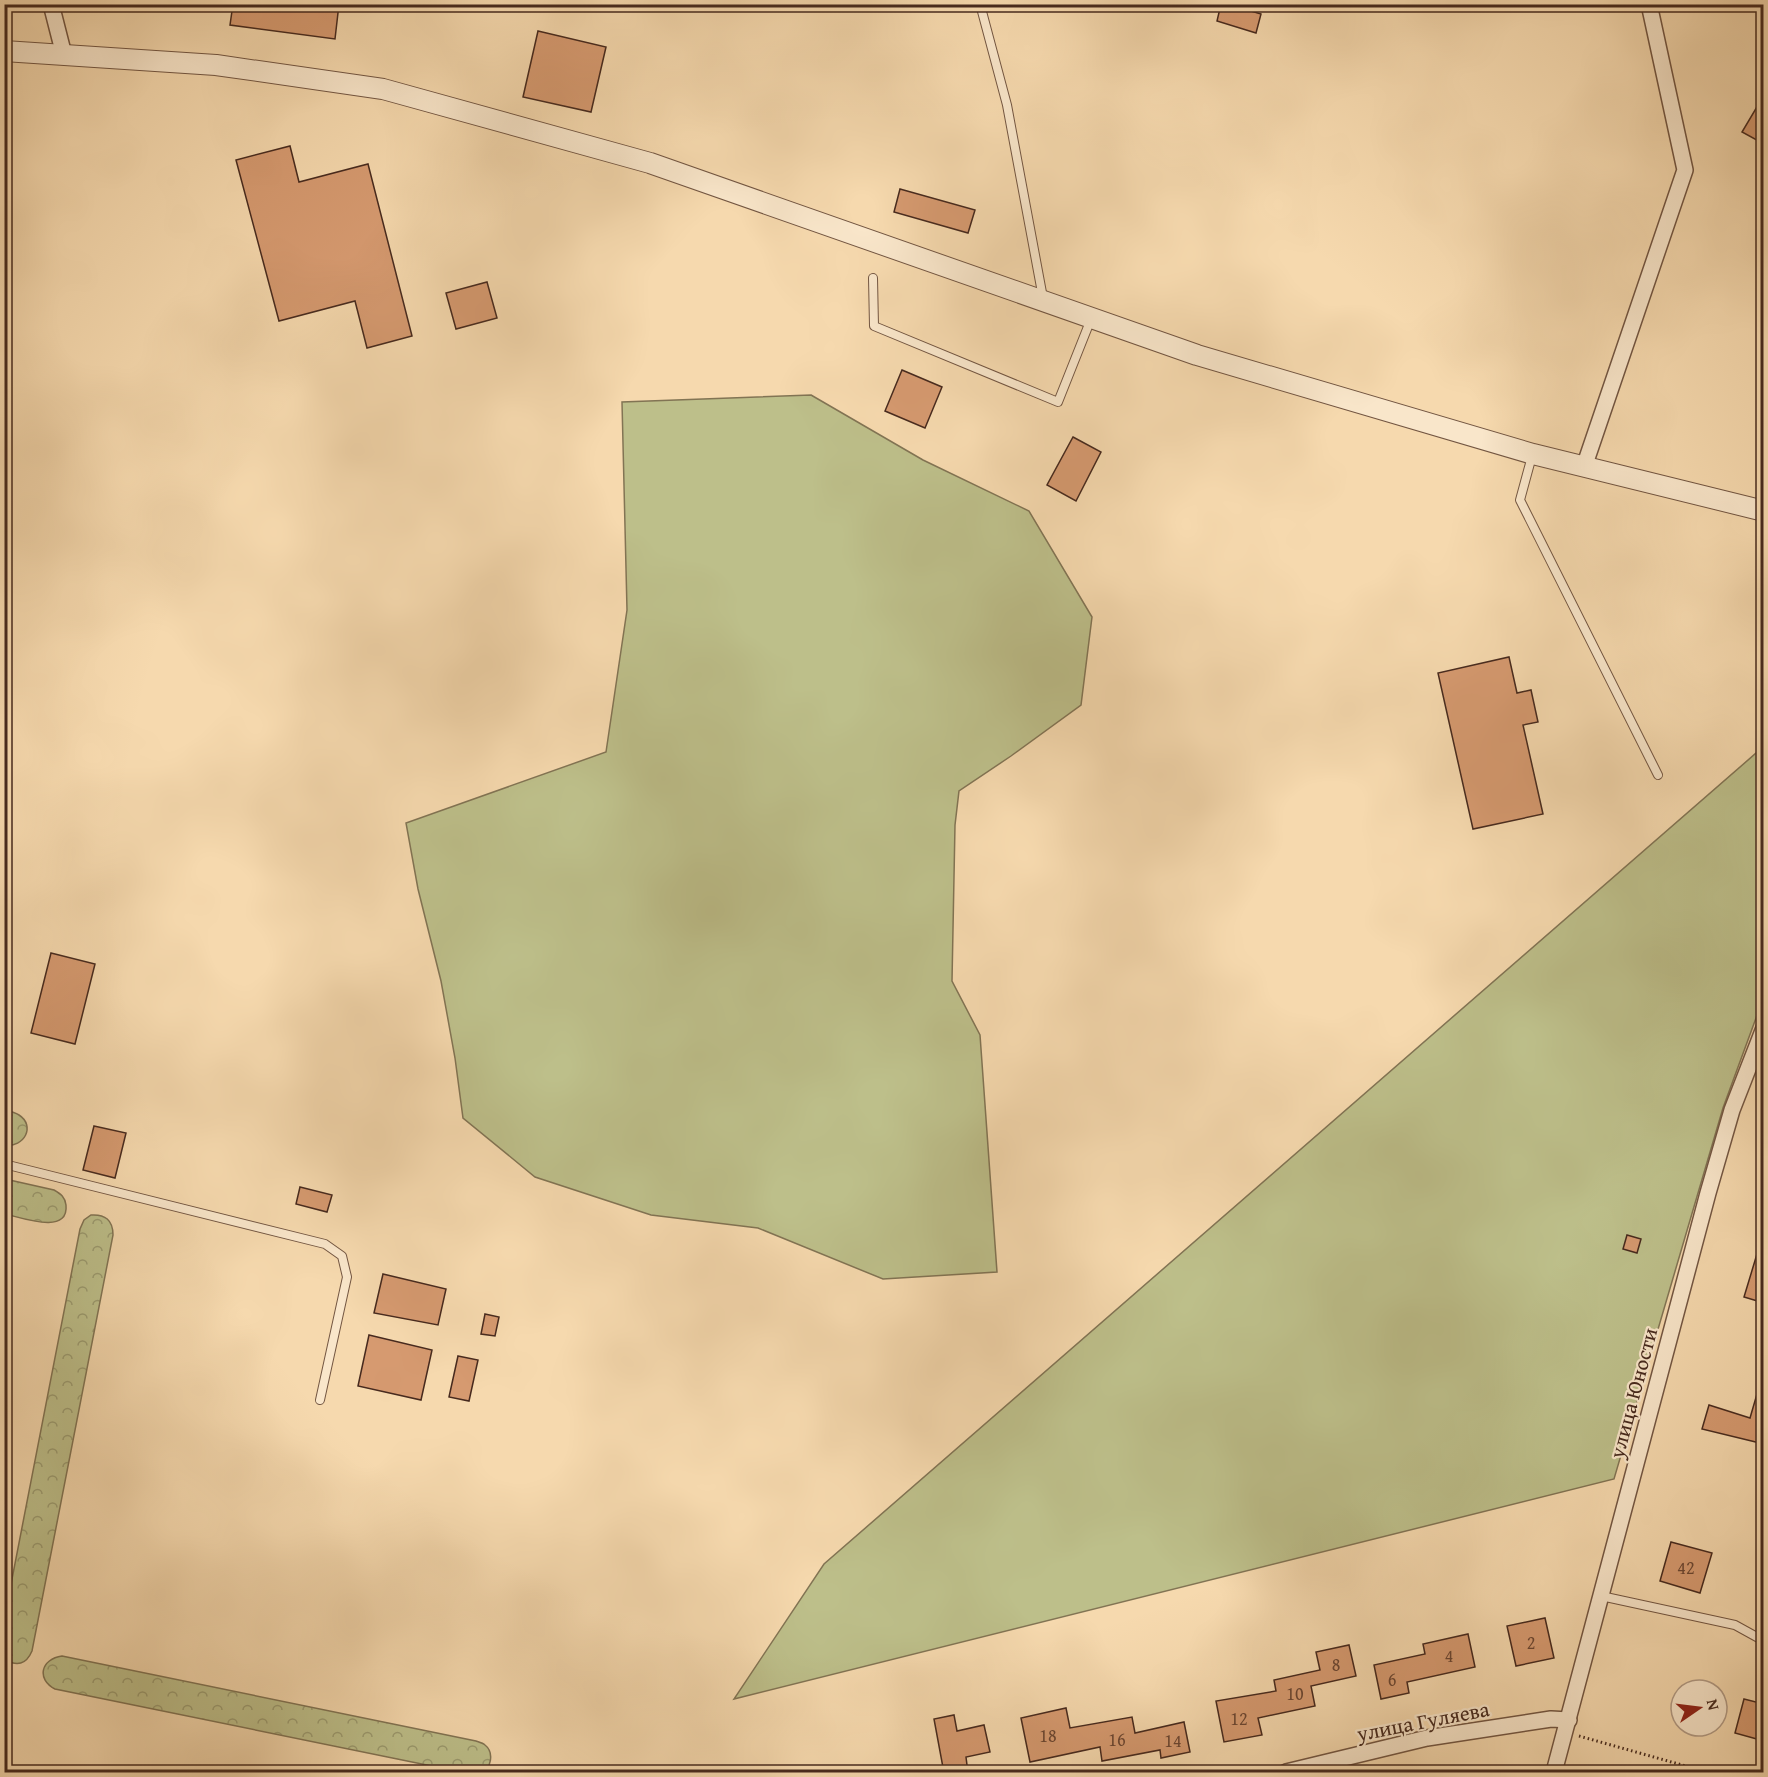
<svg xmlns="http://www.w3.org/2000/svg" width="1768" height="1777" viewBox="0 0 1768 1777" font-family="'Gentium Book Plus',serif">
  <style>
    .green { fill: #bdbf8a; stroke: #827454; stroke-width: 1.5 }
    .forest { fill: url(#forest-crowns); stroke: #827454; stroke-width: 1.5 }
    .building { fill: #d69a70; stroke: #472a1e; stroke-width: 1.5 }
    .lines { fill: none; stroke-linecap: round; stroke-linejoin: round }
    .service-casing { stroke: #735642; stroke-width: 10 }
    .minor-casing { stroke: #735642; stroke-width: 18 }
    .tertiary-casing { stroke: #735642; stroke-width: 22 }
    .path { stroke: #472a1e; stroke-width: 3; stroke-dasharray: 1.5 3; stroke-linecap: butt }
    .service { stroke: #f9e6ca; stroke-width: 8 }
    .minor { stroke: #f9e6ca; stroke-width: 15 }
    .tertiary { stroke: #f9e6ca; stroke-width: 20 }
    .labels { text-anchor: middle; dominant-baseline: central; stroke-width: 4.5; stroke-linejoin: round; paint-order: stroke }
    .number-label { font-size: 18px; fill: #6b4632 }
    .street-label { font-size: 21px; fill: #472a1e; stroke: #f9e6ca }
  </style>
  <defs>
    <pattern id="forest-crowns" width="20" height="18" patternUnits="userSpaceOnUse" patternTransform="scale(1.5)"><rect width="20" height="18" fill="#bdbf8a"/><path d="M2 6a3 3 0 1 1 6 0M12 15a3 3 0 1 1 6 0" fill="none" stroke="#9b9b70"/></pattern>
  </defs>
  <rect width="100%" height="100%" fill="#f6d9ae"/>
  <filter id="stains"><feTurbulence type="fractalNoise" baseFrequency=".00333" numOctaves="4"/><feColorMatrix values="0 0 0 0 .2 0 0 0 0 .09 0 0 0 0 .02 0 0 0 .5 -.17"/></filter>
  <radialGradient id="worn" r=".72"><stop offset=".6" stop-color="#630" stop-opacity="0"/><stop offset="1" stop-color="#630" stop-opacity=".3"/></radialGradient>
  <!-- green -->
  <g class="green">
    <polygon points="811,395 923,460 1029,511 1092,617 1081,705 1011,756 959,791 955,825 952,981 980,1035 997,1272 883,1279 758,1228 651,1215 535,1177 463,1118 455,1058 441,981 418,889 406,823 606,752 627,610 622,402"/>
    <polygon points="1763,747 1763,999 1723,1108 1614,1479 734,1699 824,1564"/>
  </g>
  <!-- forest -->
  <g class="forest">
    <path d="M5,1110C9,1111 14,1112 19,1115C36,1126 24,1148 5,1145Z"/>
    <path d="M5,1179L54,1190C61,1194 65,1197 66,1205C69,1236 20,1217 5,1214Z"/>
    <path d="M91,1215C105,1214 113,1220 113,1235L32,1651C26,1665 17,1666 5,1660V1615L80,1229L84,1220Z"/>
    <path d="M62,1656L476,1741C479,1742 483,1743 485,1745C494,1752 492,1770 480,1772C475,1774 467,1773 461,1772L55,1689C36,1679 41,1659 62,1656Z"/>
  </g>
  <!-- building -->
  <g class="building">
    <polygon points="233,4 339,4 335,39 230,25"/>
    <polygon points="1221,4 1228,4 1261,14 1256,33 1217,21"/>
    <polygon points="538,31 606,47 591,112 523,97"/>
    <polygon points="1764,95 1764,144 1742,132"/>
    <polygon points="290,146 299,182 368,164 412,336 367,348 355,301 279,321 236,160"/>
    <polygon points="900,189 975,210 968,233 894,212"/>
    <polygon points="487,282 497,318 456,329 446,293"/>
    <polygon points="902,370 942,387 925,428 885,411"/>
    <polygon points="1073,437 1101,452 1076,501 1047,485"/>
    <polygon points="1509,657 1517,693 1531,690 1538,722 1523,725 1543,814 1473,829 1438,673"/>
    <polygon points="51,953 95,964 75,1044 31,1033"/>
    <polygon points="94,1126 126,1133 115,1178 83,1170"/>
    <polygon points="300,1187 332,1195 327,1212 296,1204"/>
    <polygon points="1627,1235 1641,1239 1637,1253 1623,1249"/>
    <polygon points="1760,1244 1764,1245 1764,1303 1744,1297"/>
    <polygon points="383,1274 446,1289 438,1325 374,1313"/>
    <polygon points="485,1314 499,1317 495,1336 481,1334"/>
    <polygon points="369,1335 432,1350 421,1400 358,1386"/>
    <polygon points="458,1356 478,1360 469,1401 449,1397"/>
    <polygon points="1759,1387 1764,1388 1764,1444 1702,1429 1709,1405 1750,1418"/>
    <polygon points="1671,1542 1712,1553 1700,1593 1660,1581"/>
    <polygon points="1545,1618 1554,1658 1516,1666 1507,1626"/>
    <polygon points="1468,1634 1475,1667 1407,1682 1409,1693 1381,1699 1374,1665 1425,1654 1423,1644"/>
    <polygon points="1349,1645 1356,1676 1311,1686 1315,1706 1258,1718 1262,1735 1224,1742 1216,1701 1276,1691 1274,1680 1320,1670 1316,1652"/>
    <polygon points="1744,1699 1764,1704 1764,1741 1735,1733"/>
    <polygon points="1066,1708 1070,1728 1132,1717 1135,1733 1184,1722 1190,1752 1161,1758 1160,1750 1102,1761 1100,1747 1030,1762 1021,1718"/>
    <polygon points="954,1715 957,1731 984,1725 990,1752 966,1757 968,1773 944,1773 934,1719"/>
  </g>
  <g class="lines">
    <!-- service casing -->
    <g class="service-casing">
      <g id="service">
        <polyline points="980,4 1007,105 1043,298"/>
        <polyline points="873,278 874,326 1058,402 1091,319"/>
        <polyline points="1532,456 1520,500 1658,775"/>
        <polyline points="4,808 6,815 4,823"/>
        <polyline points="4,1164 325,1244 342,1256 347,1277 320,1400"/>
        <polyline points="1601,1596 1735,1625 1764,1641"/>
      </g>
    </g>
    <!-- minor casing -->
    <g class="minor-casing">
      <g id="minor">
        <polyline points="51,4 64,55"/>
        <polyline points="1584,467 1685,170 1649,4"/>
        <polyline points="1286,1772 1427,1738 1551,1719 1569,1720"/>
        <polyline points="1554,1772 1708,1193 1732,1110 1764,1028"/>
      </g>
    </g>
    <!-- tertiary casing -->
    <g class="tertiary-casing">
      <polyline id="tertiary" points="4,51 216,65 383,89 650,163 1197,355 1533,454 1764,511"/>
    </g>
    <!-- path -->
    <polyline class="path" points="1579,1736 1707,1772"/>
    <!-- service -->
    <use href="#service" class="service"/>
    <!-- minor -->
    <use href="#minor" class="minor"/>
    <!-- tertiary -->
    <use href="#tertiary" class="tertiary"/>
  </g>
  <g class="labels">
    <!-- number labels -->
    <g class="number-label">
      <text x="1686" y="1567">42</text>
      <text x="1531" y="1642">2</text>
      <text x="1449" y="1655">4</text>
      <text x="1336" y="1664">8</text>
      <text x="1392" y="1679">6</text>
      <text x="1295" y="1693">10</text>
      <text x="1239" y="1718">12</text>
      <text x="1048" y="1735">18</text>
      <text x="1117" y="1739">16</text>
      <text x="1173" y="1740">14</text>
    </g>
    <!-- street labels -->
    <g class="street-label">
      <text transform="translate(1633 1393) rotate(-75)">улица Юности</text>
      <text transform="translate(1423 1721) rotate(-11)">улица Гуляева</text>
    </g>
  </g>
  <!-- margin -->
  <rect width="1768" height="1777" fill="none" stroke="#f6d9ae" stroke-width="24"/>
  <rect x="6" y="6" width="1756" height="1765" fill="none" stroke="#472a1e" stroke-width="3"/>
  <rect x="12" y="12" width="1744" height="1753" fill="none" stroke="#472a1e" stroke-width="1.5"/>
  <!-- north arrow -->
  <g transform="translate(1699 1708) rotate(76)"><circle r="28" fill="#f9e6ca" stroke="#b29b85" stroke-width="1.5"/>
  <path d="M0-4.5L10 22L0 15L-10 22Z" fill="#8f2418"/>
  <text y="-9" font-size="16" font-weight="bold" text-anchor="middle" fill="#472a1e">N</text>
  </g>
  <rect width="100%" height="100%" filter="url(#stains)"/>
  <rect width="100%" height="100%" fill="url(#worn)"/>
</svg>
